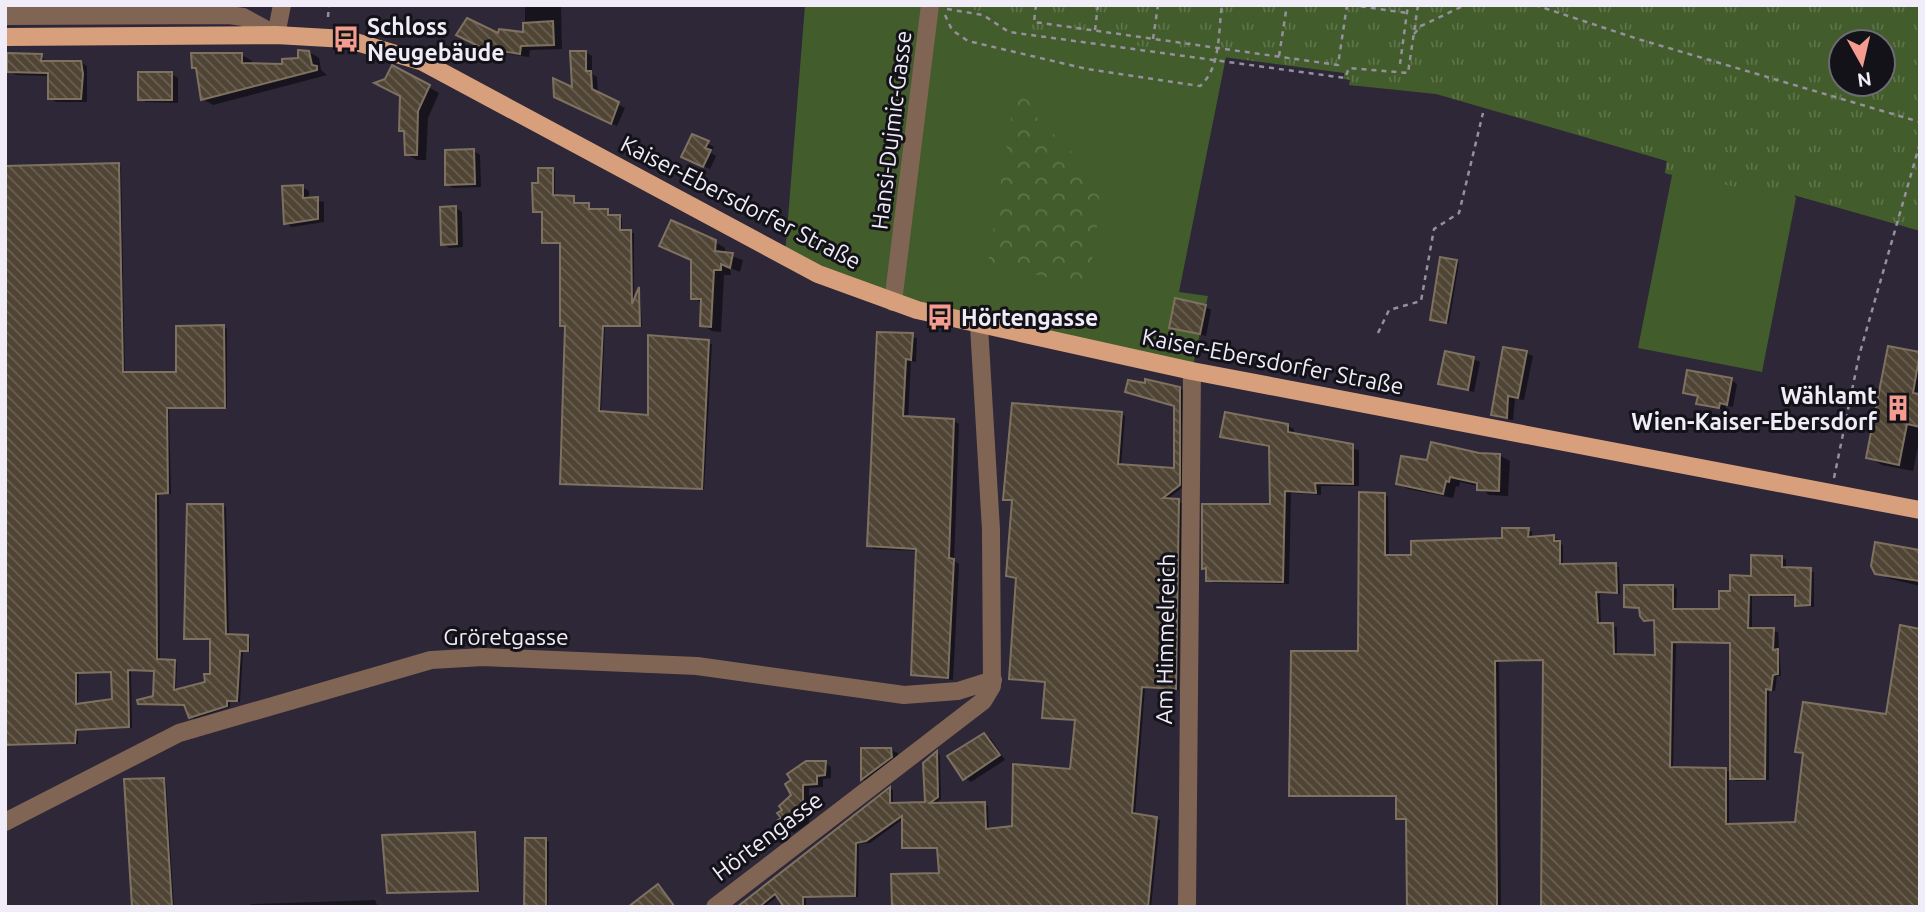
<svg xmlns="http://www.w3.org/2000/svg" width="1925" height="912" viewBox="0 0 1925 912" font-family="Ubuntu,sans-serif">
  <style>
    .green { fill: #435c2b; fill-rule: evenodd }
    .forest { fill: url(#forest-crowns) }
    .park { fill: url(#park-tufts); fill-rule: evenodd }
    .shadow { fill: #0007; fill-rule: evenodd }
    .building { fill: url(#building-back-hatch); stroke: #7e7160; stroke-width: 2; fill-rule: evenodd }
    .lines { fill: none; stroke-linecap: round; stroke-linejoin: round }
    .path { stroke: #94909d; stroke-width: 2.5; stroke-dasharray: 5 5; stroke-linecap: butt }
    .minor { stroke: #816554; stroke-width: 18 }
    .major { stroke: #d89f7c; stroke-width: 18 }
    .labels { text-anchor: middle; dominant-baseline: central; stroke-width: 6; stroke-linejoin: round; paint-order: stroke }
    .poi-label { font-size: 23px; font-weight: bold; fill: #f0edf8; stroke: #141219; text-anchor: start }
    .street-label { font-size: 23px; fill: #f0edf8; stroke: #141219 }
  </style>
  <defs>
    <pattern id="forest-crowns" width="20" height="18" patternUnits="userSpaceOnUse" patternTransform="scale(1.75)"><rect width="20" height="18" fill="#435c2b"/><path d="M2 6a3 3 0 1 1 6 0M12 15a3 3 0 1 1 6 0" fill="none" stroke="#5e744a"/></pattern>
    <pattern id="park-tufts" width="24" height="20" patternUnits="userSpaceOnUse" patternTransform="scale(1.75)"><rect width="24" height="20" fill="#435c2b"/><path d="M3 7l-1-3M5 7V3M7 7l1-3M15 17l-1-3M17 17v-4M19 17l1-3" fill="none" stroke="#5e744a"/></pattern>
    <pattern id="building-back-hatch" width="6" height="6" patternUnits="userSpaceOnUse" patternTransform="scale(1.75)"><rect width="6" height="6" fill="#504535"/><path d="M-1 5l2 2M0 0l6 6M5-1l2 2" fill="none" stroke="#6a6053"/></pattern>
  </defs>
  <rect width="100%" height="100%" fill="#2d2737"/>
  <!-- green -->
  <g class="green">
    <polygon points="805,5 970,5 972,10 987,13 1002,26 1226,57 1179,292 1208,296 1192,371 979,326 785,256"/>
    <path d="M1920,20L1897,224L1794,195L1796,198L1762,372L1638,348L1672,175L1665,173L1667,161L1594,139L1603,96L1349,85ZM1841,42H1883V84H1841Z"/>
  </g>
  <!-- forest -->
  <polygon class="forest" points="1015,93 1029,98 1032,113 1080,160 1093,177 1098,192 1100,205 1088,286 988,264"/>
  <!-- park -->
  <path class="park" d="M969,5H1920V231L1794,195L1793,198L1665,173L1667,161L1436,94L1349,85L1350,80L1344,79V73L1026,31L1002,26L987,13L972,10ZM1883,42V84H1841V42Z"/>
  <!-- shadow -->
  <g class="shadow">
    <polygon points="525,5 561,5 562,49 530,50 529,57 493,52 467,39 525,34"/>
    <polygon points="309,52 319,58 321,70 327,75 213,105 203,99 198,70 193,67 242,55 252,61 252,65 284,66"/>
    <polygon points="585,52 592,56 592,74 597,77 598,94 625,108 617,126 562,100 573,89"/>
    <polygon points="41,56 48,63 80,62 87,66 87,102 56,102 50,98 49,76 16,75 9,71"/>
    <polygon points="393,67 439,93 428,118 426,160 417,160 406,154 406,133 401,130 402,96 387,80"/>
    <polygon points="171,74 178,78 178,103 146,102 139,99"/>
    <polygon points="693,136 714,147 711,153 716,156 710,169 690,160"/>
    <polygon points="474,151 480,155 481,187 453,188 447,184"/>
    <path d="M118,165L121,167L125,374L178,373L224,327L227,329V408L169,409L171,494H159L160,661L177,663L176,691L207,683L212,675V640L185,638L223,506L226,507L229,636L250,638V652H243L240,702H230V707L194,719L186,705L143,704L139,702L154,698L155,671H131L132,728L78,731V744L5,746V168ZM79,673H113L114,701L78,705Z"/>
    <polygon points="552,170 555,171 555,197 573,197 576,205 588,205 591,211 608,210 611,217 622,218 622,232 634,233 634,304 640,290 642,327 605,327 601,413 650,416 650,337 712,344 704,489 562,483 567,327 562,325 562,244 544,242 544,213 535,211 540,185"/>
    <polygon points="302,187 309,191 309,199 324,202 324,222 292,227 285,223"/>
    <polygon points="456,208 462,212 463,247 449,248 443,244"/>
    <polygon points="715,242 725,248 725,254 743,260 740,272 730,268 731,275 724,275 721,332 712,331 702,325 702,303 693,298 693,260"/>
    <polygon points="1456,261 1459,263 1449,323 1434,321"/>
    <polygon points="1205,306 1211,310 1206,336 1171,327"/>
    <polygon points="879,333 917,338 916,362 911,361 908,418 954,421 959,424 954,561 959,564 953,680 912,674 918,551 874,549 869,545"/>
    <polygon points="1890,348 1920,354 1920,437 1913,471 1882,465 1868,457"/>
    <polygon points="1526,353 1533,356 1524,400 1515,399 1513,420 1499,418 1493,414"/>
    <polygon points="1473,359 1480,362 1474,392 1440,383"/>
    <polygon points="1731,380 1737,384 1733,407 1726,406 1725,410 1705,407 1698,403 1699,398 1684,392"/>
    <polygon points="1180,388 1183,390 1183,487 1166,500 1182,503 1179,690 1145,688 1135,815 1160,820 1151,907 894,907 941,875 939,849 903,847 903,819 870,843 859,844 858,897 806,898 806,907 787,907 778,896 764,907 738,907 890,789 893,790 893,804 927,804 937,753 940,755 941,799 933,805 985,804 988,806 989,830 1014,828 1071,771 1076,721 1044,717 1047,683 1011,678 1018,578 1008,575 1014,501 1005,499 1122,414 1125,416 1121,466 1176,470"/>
    <polygon points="1288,426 1294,429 1293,435 1359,450 1359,486 1321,486 1321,495 1291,493 1289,584 1214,583 1208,580 1208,571 1203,568 1272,506 1271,448 1222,436"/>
    <polygon points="1478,455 1499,455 1510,461 1508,496 1489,495 1478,486 1460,482 1459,487 1456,486 1453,498 1408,489 1398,483"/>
    <path d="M1384,494L1388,497L1389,557H1413L1504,539L1528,530L1532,532V538L1558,539V543L1563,545V566L1619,567L1620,594H1600L1601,625L1617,627V656L1657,657L1656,622L1645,619L1641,609L1625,606L1673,587L1677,589L1676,610L1721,611L1732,593L1782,558L1786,560V569L1814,572V607L1797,605V597L1752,596V629L1778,632L1781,676H1777L1775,691L1769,690V780L1736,781L1729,777V826L1796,824L1804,754L1797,751L1804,704L1920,907H1543L1545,661L1499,662L1501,907H1409L1408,820L1398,818V797L1291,795L1360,653ZM1676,643L1732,644V774L1725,770L1673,769Z"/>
    <polygon points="1920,552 1920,586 1887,578 1876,572"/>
    <polygon points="984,735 991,739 1005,760 971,782 965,778"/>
    <polygon points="862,750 891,750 898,753 898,761 869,783 863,779"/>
    <polygon points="825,763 831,767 831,778 823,779 823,787 809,788 809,823 794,833 788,830 793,796 787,785"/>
    <polygon points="164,779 166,781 174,907 134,907"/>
    <polygon points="474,834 477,835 480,891 389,892"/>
    <polygon points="546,840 549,842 548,907 526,907"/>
    <polygon points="658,886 677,907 631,907"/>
    <polygon points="375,900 378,907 251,907 251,904"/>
  </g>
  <!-- building -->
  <g class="building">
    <polygon points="467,18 498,33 499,29 523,32 523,23 553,21 554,45 521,46 520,54 482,48 456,35"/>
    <polygon points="298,50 309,51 312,65 317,66 317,70 201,100 196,68 192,68 191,53 242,53 242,63 282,64 282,59 298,58"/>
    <polygon points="570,51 586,51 586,71 591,71 592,89 619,102 611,124 554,97 553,78 572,87"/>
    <polygon points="7,53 42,54 41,61 81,61 83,74 81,99 48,99 48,73 7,72"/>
    <polygon points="392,65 430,85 418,111 417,155 405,155 404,131 399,131 400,96 374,83 385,79"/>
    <rect x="138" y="72" width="34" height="28"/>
    <polygon points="692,134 709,141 705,148 711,150 703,167 681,157"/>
    <polygon points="474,149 475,184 445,185 445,150"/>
    <path d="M119,163L123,372H176V326L224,325L225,408H167L168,493L156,494L157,659L175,660L174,690L205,682L204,674H210V639H184L187,504H223L226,634L248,635V651H240L237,701H227V706L189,718L184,705L138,704L137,700L153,696L154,671L128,670L129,727L76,730L75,743L5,745V166ZM111,672L112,699L76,704V673Z"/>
    <polygon points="538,168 553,168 553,195 574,196 574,203 589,203 589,209 608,209 608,215 620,215 620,230 631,230 632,304 639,287 640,326 603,326 599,411 648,415 648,335 709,340 702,489 560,484 565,326 560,326 560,243 542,243 542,212 533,212 532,183 538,183"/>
    <polygon points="303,185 303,198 318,197 318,219 284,224 282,186"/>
    <polygon points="456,206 457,244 441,245 440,207"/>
    <polygon points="671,220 716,240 715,251 733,253 730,268 721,264 721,270 714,270 711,327 700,326 701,299 691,299 691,260 659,246"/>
    <polygon points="1440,257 1457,260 1446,323 1430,320"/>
    <polygon points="1175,298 1206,305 1200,334 1169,328"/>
    <polygon points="877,332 913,333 911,360 906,359 903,416 954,419 949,558 954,559 948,678 911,675 916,549 867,546"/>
    <polygon points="1888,346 1920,352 1913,393 1920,394 1920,427 1907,424 1899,465 1866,458"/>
    <polygon points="1503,347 1527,351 1518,398 1508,396 1507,418 1491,415"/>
    <polygon points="1445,351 1474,357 1468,390 1438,384"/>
    <polygon points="1687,370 1732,378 1727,405 1720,403 1719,408 1696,404 1698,396 1683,393"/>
    <polygon points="1145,379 1180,387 1180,485 1163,498 1179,499 1176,689 1142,687 1132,813 1157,817 1148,907 892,907 891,874 939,873 937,848 902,848 902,816 866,841 856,843 855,896 803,897 803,907 784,907 775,894 759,907 737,907 890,787 890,803 925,802 923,763 937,751 938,797 930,803 985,802 986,829 1012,826 1013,764 1070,769 1075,720 1042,718 1045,682 1009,679 1016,578 1006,576 1012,500 1003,500 1012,403 1122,412 1118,464 1174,468 1174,406 1125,392 1128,380 1145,383"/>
    <polygon points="1225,412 1288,424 1288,432 1353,444 1353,484 1315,483 1316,493 1285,491 1283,582 1206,581 1206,568 1202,569 1202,504 1270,504 1269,446 1220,437"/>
    <polygon points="1431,442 1479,453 1500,454 1499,491 1477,490 1477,483 1450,477 1449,482 1446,481 1443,494 1396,484 1401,456 1427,460"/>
    <polygon points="1359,492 1385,493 1385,555 1411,555 1411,541 1502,538 1502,528 1529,528 1528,537 1554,535 1554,541 1560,541 1560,564 1616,563 1617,593 1596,592 1598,623 1613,623 1614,654 1655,655 1654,620 1644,621 1640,616 1639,608 1624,607 1624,585 1673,585 1673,609 1719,609 1719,591 1730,591 1730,575 1751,576 1751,555 1782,556 1782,567 1811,568 1810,605 1795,606 1795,595 1749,595 1748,628 1774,628 1773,650 1778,649 1778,674 1773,675 1771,690 1766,689 1765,779 1730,779 1730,643 1672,642 1670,767 1726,768 1726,824 1795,822 1803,753 1795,752 1803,702 1886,714 1900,625 1920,629 1920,907 1541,907 1543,660 1495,661 1497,907 1407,907 1406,819 1396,819 1396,796 1289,796 1291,651 1358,651"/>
    <polygon points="1875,542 1920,550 1920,581 1875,574 1871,566"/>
    <polygon points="984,733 1000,755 963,780 947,756"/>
    <polygon points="861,748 891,748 892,757 861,780"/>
    <polygon points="806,761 826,761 825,775 817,776 817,784 803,785 803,819 787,831 778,820 781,818 777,813 782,810 779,806 791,795 785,784 791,780 787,774"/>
    <polygon points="164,778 172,907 132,907 124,779"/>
    <polygon points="475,832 478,891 387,893 382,835"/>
    <polygon points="525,838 546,838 546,907 524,907"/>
    <polygon points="658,884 675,907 628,907"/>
  </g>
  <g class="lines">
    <!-- path -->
    <g class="path">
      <polyline points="1036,5 1034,22 1338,65 1347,5"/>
      <polyline points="1351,5 1407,13"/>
      <polyline points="1535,5 1638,39 1920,122"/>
      <polyline points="947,9 983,15 1009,32 1345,78 1349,68 1408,73 1418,5"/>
      <path d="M945,15L952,30L968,41L1087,69L1200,86C1221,68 1218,32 1222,5"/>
      <polyline points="328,17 329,5"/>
      <polyline points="1095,30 1098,5"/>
      <polyline points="1414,34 1421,26 1465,5"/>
      <polyline points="1153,39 1158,5"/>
      <polyline points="1279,56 1287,5"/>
      <polyline points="1400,64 1408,5"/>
      <polyline points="1378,333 1389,310 1421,301 1434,229 1459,213 1483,113"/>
      <polyline points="1834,478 1859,356 1920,143"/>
    </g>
    <!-- minor -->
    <g class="minor">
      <polyline points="5,16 229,15 243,17 276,35 282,5"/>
      <polyline points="893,302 930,5"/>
      <polyline points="5,822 179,733 431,660 483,657 697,666 904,695 958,691 993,680"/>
      <polyline points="715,907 983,701 992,686 991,530 979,326"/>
      <polyline points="1187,907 1192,371"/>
    </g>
    <!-- major -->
    <polyline class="major" points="5,37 276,35 346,39 423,62 818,274 917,310 1192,371 1920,510"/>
  </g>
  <!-- icons -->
  <defs>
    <g id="bus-bare" transform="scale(2.1)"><path d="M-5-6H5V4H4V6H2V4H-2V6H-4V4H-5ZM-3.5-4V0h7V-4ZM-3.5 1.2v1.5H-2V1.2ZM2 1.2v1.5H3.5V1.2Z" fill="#f59c91" stroke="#141219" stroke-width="2.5" paint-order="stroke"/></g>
    <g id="building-bare" transform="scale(2.1)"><path d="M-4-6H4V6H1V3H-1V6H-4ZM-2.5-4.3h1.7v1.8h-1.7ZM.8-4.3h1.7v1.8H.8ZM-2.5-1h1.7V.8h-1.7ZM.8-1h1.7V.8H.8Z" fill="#f59c91" stroke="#141219" stroke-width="2.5" paint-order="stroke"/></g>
  </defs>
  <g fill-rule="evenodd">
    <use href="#bus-bare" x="346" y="39"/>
    <use href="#bus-bare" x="940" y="317"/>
    <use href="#building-bare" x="1898" y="408"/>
  </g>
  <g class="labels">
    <!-- poi labels -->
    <g class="poi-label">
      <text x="367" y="26">Schloss<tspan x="367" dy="26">Neugebäude</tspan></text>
      <text x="961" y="317">Hörtengasse</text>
      <text x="1877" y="395" text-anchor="end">Wählamt<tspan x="1877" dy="26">Wien-Kaiser-Ebersdorf</tspan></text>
    </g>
    <!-- street labels -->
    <g class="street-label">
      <text transform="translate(891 130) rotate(-83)">Hansi-Dujmic-Gasse</text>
      <text transform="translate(741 202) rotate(27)">Kaiser-Ebersdorfer Straße</text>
      <text transform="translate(1273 361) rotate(11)">Kaiser-Ebersdorfer Straße</text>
      <text x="506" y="636">Gröretgasse</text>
      <text transform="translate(1165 639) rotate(-89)">Am Himmelreich</text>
      <text transform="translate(767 836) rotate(-37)">Hörtengasse</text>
    </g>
  </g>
  <!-- border -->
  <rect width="1925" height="912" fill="none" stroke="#f0edf8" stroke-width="14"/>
  <!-- north arrow -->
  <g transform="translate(1862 63) rotate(172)"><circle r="33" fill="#141219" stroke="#6c6a72" stroke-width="2"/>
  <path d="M0-5L12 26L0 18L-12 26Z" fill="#f59c91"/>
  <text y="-10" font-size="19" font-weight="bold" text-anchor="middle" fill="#f0edf8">N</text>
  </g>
</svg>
